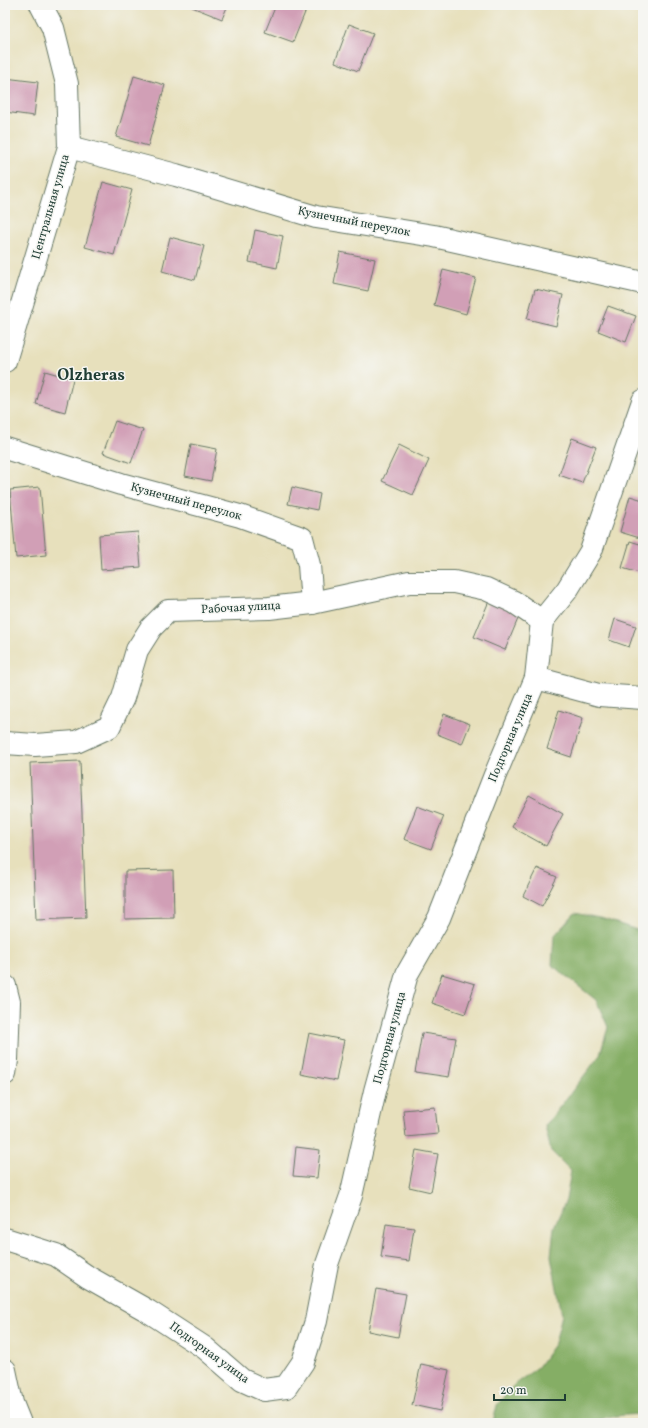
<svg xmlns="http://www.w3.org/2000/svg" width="648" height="1428" viewBox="0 0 648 1428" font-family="Vollkorn,serif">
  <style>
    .forest { fill: #85ae65; stroke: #52764c }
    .building { fill: #d19fb6 }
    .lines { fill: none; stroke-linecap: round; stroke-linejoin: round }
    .street-casing { stroke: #657664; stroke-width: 24 }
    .street { stroke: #fff; stroke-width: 22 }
    .labels { text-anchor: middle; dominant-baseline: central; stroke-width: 3; stroke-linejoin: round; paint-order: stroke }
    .street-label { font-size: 12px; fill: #1f3d34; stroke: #f6f6f2 }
    .district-label { font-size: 16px; font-weight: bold; fill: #1f3d34; stroke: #f6f6f2 }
  </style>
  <rect width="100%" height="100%" fill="#f6f6f2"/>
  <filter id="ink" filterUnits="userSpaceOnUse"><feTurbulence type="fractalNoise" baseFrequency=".025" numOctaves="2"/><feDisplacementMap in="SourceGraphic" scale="8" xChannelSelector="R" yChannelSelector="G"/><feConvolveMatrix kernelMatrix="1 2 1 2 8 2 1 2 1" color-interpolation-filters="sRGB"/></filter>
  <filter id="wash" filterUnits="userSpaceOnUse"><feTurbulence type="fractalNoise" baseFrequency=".012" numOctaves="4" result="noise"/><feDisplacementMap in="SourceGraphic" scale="16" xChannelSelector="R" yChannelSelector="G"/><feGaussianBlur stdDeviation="0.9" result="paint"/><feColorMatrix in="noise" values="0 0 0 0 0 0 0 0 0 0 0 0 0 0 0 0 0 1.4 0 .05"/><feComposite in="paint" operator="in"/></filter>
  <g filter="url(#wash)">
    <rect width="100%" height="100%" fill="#e7e0bc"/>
    <!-- forest -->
    <path class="forest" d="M575,913L604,919L643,932V1414C628,1415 605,1415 592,1423H493L497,1405L515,1384L538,1367L555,1343L562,1315L551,1256L554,1227L566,1200L571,1171L551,1151L545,1126L600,1055L608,1027L596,1000L552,965L554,936Z"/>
    <g id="blocks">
      <!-- building -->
      <g class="building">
        <polygon points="192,5 228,5 222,19 192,7"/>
        <polygon points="276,5 292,5 306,10 293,42 265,32"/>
        <polygon points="349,24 373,33 358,71 335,62"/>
        <polygon points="134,76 165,85 148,146 116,137"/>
        <polygon points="5,78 38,82 34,116 5,112"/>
        <polygon points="103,182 132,190 114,255 85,247"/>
        <polygon points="255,230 283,236 277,268 249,262"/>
        <polygon points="170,237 204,246 195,280 162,271"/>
        <polygon points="340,252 375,259 368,291 334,284"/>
        <polygon points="443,270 476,278 466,314 434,305"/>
        <polygon points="535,289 563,295 556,326 527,319"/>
        <polygon points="608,306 636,316 626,342 598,331"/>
        <polygon points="45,371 73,379 65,412 36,404"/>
        <polygon points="115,421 143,430 131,463 103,453"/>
        <polygon points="572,438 596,447 582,483 559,475"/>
        <polygon points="191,444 217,449 211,481 185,476"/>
        <polygon points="399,445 429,460 413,495 382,481"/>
        <polygon points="40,487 46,555 16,558 10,490"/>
        <polygon points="292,487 320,494 317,510 288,504"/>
        <polygon points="630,496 643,500 643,539 620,532"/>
        <polygon points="138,532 141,567 101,570 99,535"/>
        <polygon points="630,541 643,545 643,574 622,568"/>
        <polygon points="489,601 520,614 505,650 474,637"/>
        <polygon points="615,619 636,626 629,647 609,640"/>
        <polygon points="559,710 583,718 571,757 547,749"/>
        <polygon points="444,714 470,724 462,744 437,734"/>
        <polygon points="80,761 86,918 36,920 30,763"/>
        <polygon points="529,795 563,814 546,846 512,827"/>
        <polygon points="417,806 444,816 431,849 404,839"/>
        <polygon points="537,868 557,877 542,906 523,896"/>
        <polygon points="173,870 174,918 125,919 125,871"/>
        <polygon points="442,974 475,984 465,1014 432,1003"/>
        <polygon points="309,1033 344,1040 336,1081 301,1074"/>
        <polygon points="422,1033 456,1038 449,1077 415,1072"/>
        <polygon points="435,1107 438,1134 406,1137 403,1110"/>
        <polygon points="296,1147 320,1150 317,1178 293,1176"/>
        <polygon points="416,1150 438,1154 431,1192 409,1187"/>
        <polygon points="386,1224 414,1228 409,1261 381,1257"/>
        <polygon points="376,1289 406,1294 398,1337 368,1331"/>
        <polygon points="421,1364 449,1370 440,1411 412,1405"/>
      </g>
    </g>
  </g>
  <g filter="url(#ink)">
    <use href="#blocks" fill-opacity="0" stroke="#657664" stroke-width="1"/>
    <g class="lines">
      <!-- street casing -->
      <g class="street-casing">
        <g id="street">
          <polyline points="69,147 176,175 316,217 434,236 643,283"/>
          <polyline points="5,361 69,147 67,84 53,28 41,5"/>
          <polyline points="5,448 121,484 240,516 302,538 309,565 312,603"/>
          <polyline points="536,678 599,695 643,698"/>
          <polyline points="5,743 35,745 76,742 109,727 123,698 137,650 151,628 168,611 269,608 312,603 409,582 454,582 486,589 514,602 542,621"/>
          <polyline points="5,986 9,1002 7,1060 5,1074"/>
          <polyline points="5,1239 56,1255 88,1277 148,1311 205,1348 242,1380 264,1390 286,1387 303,1362 316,1321 327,1264 351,1196 375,1091 407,974 439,918 495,775 536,678 542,621 567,590 591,551 643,401"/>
          <polyline points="5,1370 12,1403 20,1423"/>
        </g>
      </g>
      <!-- street -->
      <use href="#street" class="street"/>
    </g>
  </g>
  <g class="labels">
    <!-- street labels -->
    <g class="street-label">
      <text transform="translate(51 207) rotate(-74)">Центральная улица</text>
      <text transform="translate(354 222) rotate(11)">Кузнечный переулок</text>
      <text transform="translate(186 502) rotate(15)">Кузнечный переулок</text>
      <text transform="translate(241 608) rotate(-3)">Рабочая улица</text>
      <text transform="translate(511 738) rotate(-67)">Подгорная улица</text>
      <text transform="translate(390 1038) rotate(-75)">Подгорная улица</text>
      <text transform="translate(209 1353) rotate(36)">Подгорная улица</text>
    </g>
    <!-- district labels -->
    <g class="district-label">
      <text x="91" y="376">Olzheras</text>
    </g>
  </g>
  <!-- margin -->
  <rect width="648" height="1428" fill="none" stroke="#f6f6f2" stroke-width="20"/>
  <!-- scale -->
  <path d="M494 1394v6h71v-6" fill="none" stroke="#1f3d34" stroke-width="2"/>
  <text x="500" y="1394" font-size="12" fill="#1f3d34" stroke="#f6f6f2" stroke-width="3" paint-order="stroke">20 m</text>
</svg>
